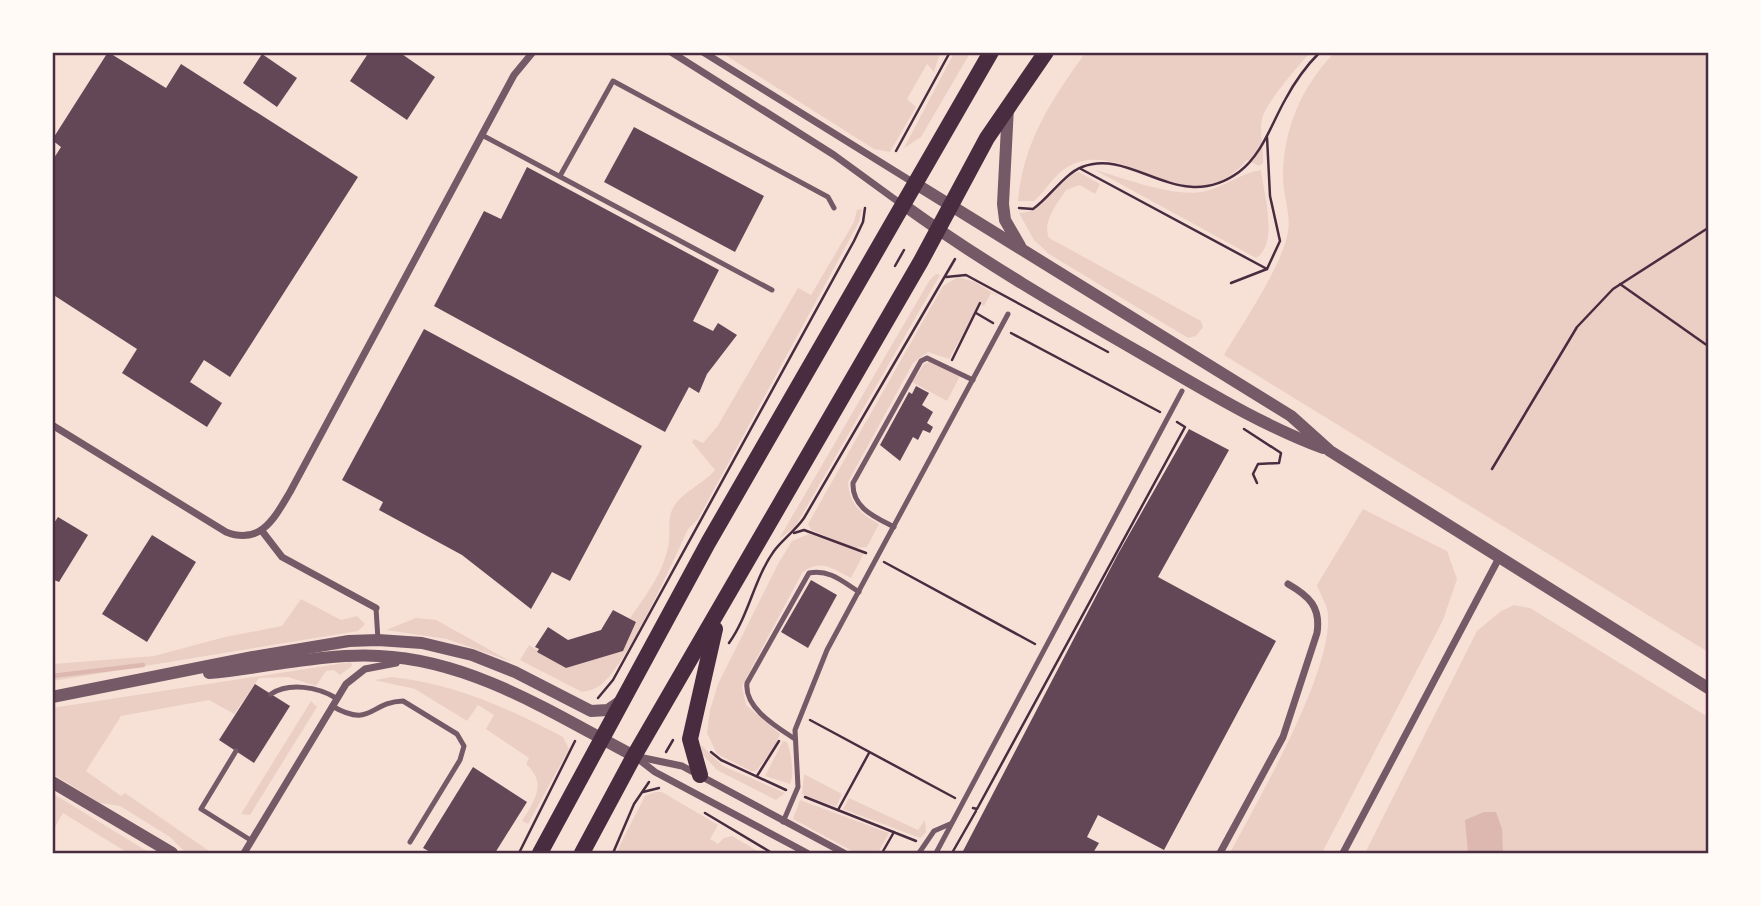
<svg xmlns="http://www.w3.org/2000/svg" width="1761" height="906" viewBox="0 0 1761 906" font-family="Rubik,sans-serif">
  <style>
    .green { fill: #ebcfc5 }
    .water { fill: #dcb8b0 }
    .lines { fill: none; stroke-linecap: round; stroke-linejoin: round }
    .stream { stroke: #dcb8b0; stroke-width: 4.5 }
    .building { fill: #644757 }
    .path { stroke: #4a2c40; stroke-width: 2.5 }
    .service { stroke: #755966; stroke-width: 5 }
    .minor { stroke: #755966; stroke-width: 7 }
    .tertiary { stroke: #755966; stroke-width: 12 }
    .primary { stroke: #4a2c40; stroke-width: 16 }
    .neatline { fill: none; stroke: #4a2c40; stroke-width: 2.5 }
  </style>
  <rect width="100%" height="100%" fill="#f7e1d7"/>
  <!-- green -->
  <g class="green">
    <polygon points="722,53 940,53 934,72 927,64 907,99 916,107 890,152 874,149"/>
    <polygon points="954,53 970,53 921,137 904,148"/>
    <path d="M1085,53H1310C1298,66 1265,104 1262,119C1259,131 1264,150 1263,163L1259,166L1247,160C1188,229 1127,136 1069,166C1054,174 1046,191 1034,201H1018C1023,142 1051,101 1085,53Z"/>
    <path d="M1334,53H1708V652L1224,355C1241,326 1284,263 1288,231C1291,215 1283,195 1283,178C1283,130 1301,87 1334,53Z"/>
    <path d="M1095,170C1124,178 1177,199 1206,191C1226,186 1241,173 1261,170C1264,195 1279,244 1256,258Z"/>
    <path d="M1079,172L1100,184L1095,194L1080,185L1066,190C1057,204 1042,221 1049,238L1201,321L1203,327L1196,336L1188,338L1049,254L1034,240L1019,213C1049,212 1054,177 1079,172Z"/>
    <path d="M862,209L859,222L698,519L688,529C673,562 627,664 602,684C596,689 589,691 582,692L520,660L529,645L566,668L623,651L636,622L630,618C647,594 664,572 669,542C670,532 668,519 672,510C679,493 704,484 715,470L692,442L694,439L703,443L717,427L798,288L811,295L854,222L857,210Z"/>
    <polygon points="936,274 940,275 795,527 779,539 929,281"/>
    <path d="M958,277L975,282L1001,298L991,293L984,306L980,304L949,359L928,352L913,363L848,482C849,503 860,514 879,524L867,547L854,548L811,530L808,524L943,286Z"/>
    <polygon points="931,361 960,376 947,401 912,382 924,364"/>
    <path d="M1363,509L1447,551L1457,579L1443,620L1322,853H1230C1258,799 1332,674 1328,615C1328,606 1320,594 1317,585Z"/>
    <path d="M809,534L864,553L851,578C833,569 820,558 802,573L742,686L746,705L780,734L774,749L756,771H751L717,754L707,733L710,710L718,684L778,564L792,541Z"/>
    <polygon points="301,599 341,620 357,616 365,624 358,631 53,681 53,664 154,656 225,637 282,626"/>
    <polygon points="1514,605 1530,608 1708,717 1708,853 1365,853 1477,631 1501,611"/>
    <polygon points="416,618 436,620 512,662 447,639 386,630"/>
    <polygon points="351,662 352,666 340,675 334,670 326,671 316,686 288,677 259,678 234,714 209,700 121,716 86,771 121,796 125,793 212,853 186,853 170,837 120,806 100,803 53,774 52,708"/>
    <path d="M392,677C456,684 507,708 563,737L569,749L528,824L522,821C534,801 548,784 526,764L529,758L486,729L494,715L478,705L467,721L415,689L374,680Z"/>
    <polygon points="311,701 317,707 250,815 241,814"/>
    <path d="M783,741L787,742C791,754 795,772 790,784L765,776Z"/>
    <polygon points="701,745 723,766 785,793 776,800 717,770 702,754"/>
    <polygon points="804,774 842,794 836,807 802,794"/>
    <polygon points="655,792 662,792 718,825 710,839 718,844 724,838 732,836 761,853 616,853 645,796"/>
    <polygon points="52,793 150,853 128,853 63,813 53,830"/>
    <polygon points="849,798 918,830 925,820 926,832 920,838 843,809"/>
    <polygon points="800,800 889,833 878,853 856,853 793,819"/>
  </g>
  <!-- water -->
  <polygon class="water" points="1484,812 1496,812 1502,829 1503,853 1468,853 1465,820"/>
  <g class="lines">
    <!-- stream -->
    <polyline class="stream" points="52,676 143,665"/>
  </g>
  <!-- building -->
  <g class="building">
    <polygon points="108,52 166,88 181,64 358,177 230,377 204,360 190,382 222,403 207,427 122,373 137,349 52,294 52,161 61,147 52,140"/>
    <polygon points="369,52 399,52 435,77 407,120 350,81"/>
    <polygon points="262,54 297,78 277,107 243,83"/>
    <polygon points="634,127 764,196 735,252 604,182"/>
    <polygon points="527,167 719,270 693,321 713,331 718,323 737,335 707,374 699,393 689,387 665,432 434,306 484,211 501,219"/>
    <polygon points="424,329 642,446 570,581 552,572 531,609 462,555 379,510 383,502 342,480"/>
    <polygon points="916,386 929,393 922,405 933,412 927,423 933,427 930,433 923,430 918,440 913,437 900,461 880,445 909,392 912,394"/>
    <polygon points="1189,429 1229,450 1158,577 1276,641 1164,850 1098,815 1087,837 1099,843 1093,853 962,853 1118,554"/>
    <polygon points="58,517 88,535 59,582 52,579 52,526"/>
    <polygon points="152,535 196,562 147,642 102,614"/>
    <polygon points="811,580 837,595 808,648 781,632"/>
    <polygon points="613,610 636,622 623,651 566,668 537,652 539,649 535,647 548,627 568,640 601,630"/>
    <polygon points="255,684 290,706 254,763 219,740"/>
    <polygon points="473,767 527,802 495,853 432,853 423,848"/>
  </g>
  <g class="lines">
    <!-- path -->
    <g class="path">
      <polyline points="896,151 950,52"/>
      <polyline points="1081,169 1267,269 1280,241 1270,196 1267,137"/>
      <path d="M1019,208L1033,209C1049,198 1064,174 1082,167C1133,147 1179,216 1239,172C1262,155 1272,123 1285,100C1294,83 1306,66 1320,52"/>
      <polyline points="895,266 904,250"/>
      <polyline points="946,277 966,275 1108,352"/>
      <polyline points="1231,283 1267,269"/>
      <polyline points="1620,284 1708,346"/>
      <polyline points="976,313 993,323"/>
      <polyline points="1011,333 1160,412"/>
      <polyline points="952,360 980,303"/>
      <polyline points="1244,429 1281,453 1279,463 1258,464 1253,474 1257,483"/>
      <polyline points="1492,469 1577,327 1613,289 1708,228"/>
      <polyline points="794,533 804,530 866,553"/>
      <polyline points="884,562 1035,644"/>
      <path d="M729,643C749,615 754,579 774,551C783,539 795,531 804,518L955,259"/>
      <polyline points="598,698 613,680 854,241 863,222 865,208"/>
      <polyline points="810,720 955,798"/>
      <polyline points="666,752 673,740"/>
      <polyline points="711,752 721,760 786,790"/>
      <polyline points="757,776 779,741"/>
      <polyline points="643,792 659,788"/>
      <polyline points="805,797 916,841"/>
      <polyline points="973,808 977,809 1185,427 1177,422"/>
      <polyline points="838,810 869,753"/>
      <polyline points="705,813 772,853"/>
      <polyline points="519,853 575,741"/>
      <polyline points="613,853 634,804 649,782"/>
      <polyline points="882,853 894,832"/>
      <polyline points="952,853 976,811"/>
    </g>
    <!-- service -->
    <g class="service">
      <polyline points="482,135 772,290"/>
      <polyline points="560,176 613,81 828,197 834,208"/>
      <path d="M894,527C875,517 852,508 853,483L921,361L927,358L973,380"/>
      <polyline points="376,608 378,640"/>
      <path d="M271,694C289,682 318,687 336,698"/>
      <path d="M332,706C372,729 369,702 403,701L457,734L464,746L460,760L410,842"/>
      <path d="M795,739C777,727 744,708 747,683L809,573C829,569 842,581 859,592"/>
      <polyline points="236,751 201,809 252,841"/>
      <polyline points="783,822 798,787 795,730 827,650 1008,314"/>
      <polyline points="919,853 934,831 950,824"/>
      <polyline points="936,853 1182,391"/>
    </g>
    <!-- minor -->
    <g class="minor">
      <polyline points="671,52 834,155 904,206"/>
      <polyline points="703,52 914,183"/>
      <path d="M52,425L226,532C261,546 275,517 290,492L514,75L533,52"/>
      <polyline points="262,531 282,557 376,608"/>
      <polyline points="634,756 682,766 844,853"/>
      <polyline points="637,758 655,772 807,853"/>
      <polyline points="244,853 346,684 365,669 396,663"/>
      <path d="M1220,853L1283,737L1317,633C1321,607 1309,596 1288,584"/>
      <polyline points="1343,853 1499,558"/>
    </g>
    <!-- tertiary -->
    <g class="tertiary">
      <polyline points="1008,107 1003,204 1005,220 1020,246"/>
      <polyline points="916,184 1291,416 1330,451 1708,688"/>
      <path d="M905,206C981,261 1062,308 1144,355C1203,389 1259,424 1323,448"/>
      <path d="M209,673C265,668 323,653 379,656C472,660 554,714 634,756"/>
      <polyline points="52,697 253,657 349,641 378,640 422,643 472,655 515,672 591,711 608,710 621,701"/>
      <polyline points="52,782 172,853"/>
    </g>
    <!-- primary -->
    <g class="primary">
      <polyline points="700,775 690,739 715,629"/>
      <polyline points="540,853 708,543 991,52"/>
      <polyline points="582,853 634,756 921,261 987,138 1046,52"/>
    </g>
  </g>
  <!-- border -->
  <rect width="1761" height="906" fill="none" stroke="#fffaf5" stroke-width="108"/>
  <rect x="54" y="54" width="1653" height="798" class="neatline"/>
</svg>
